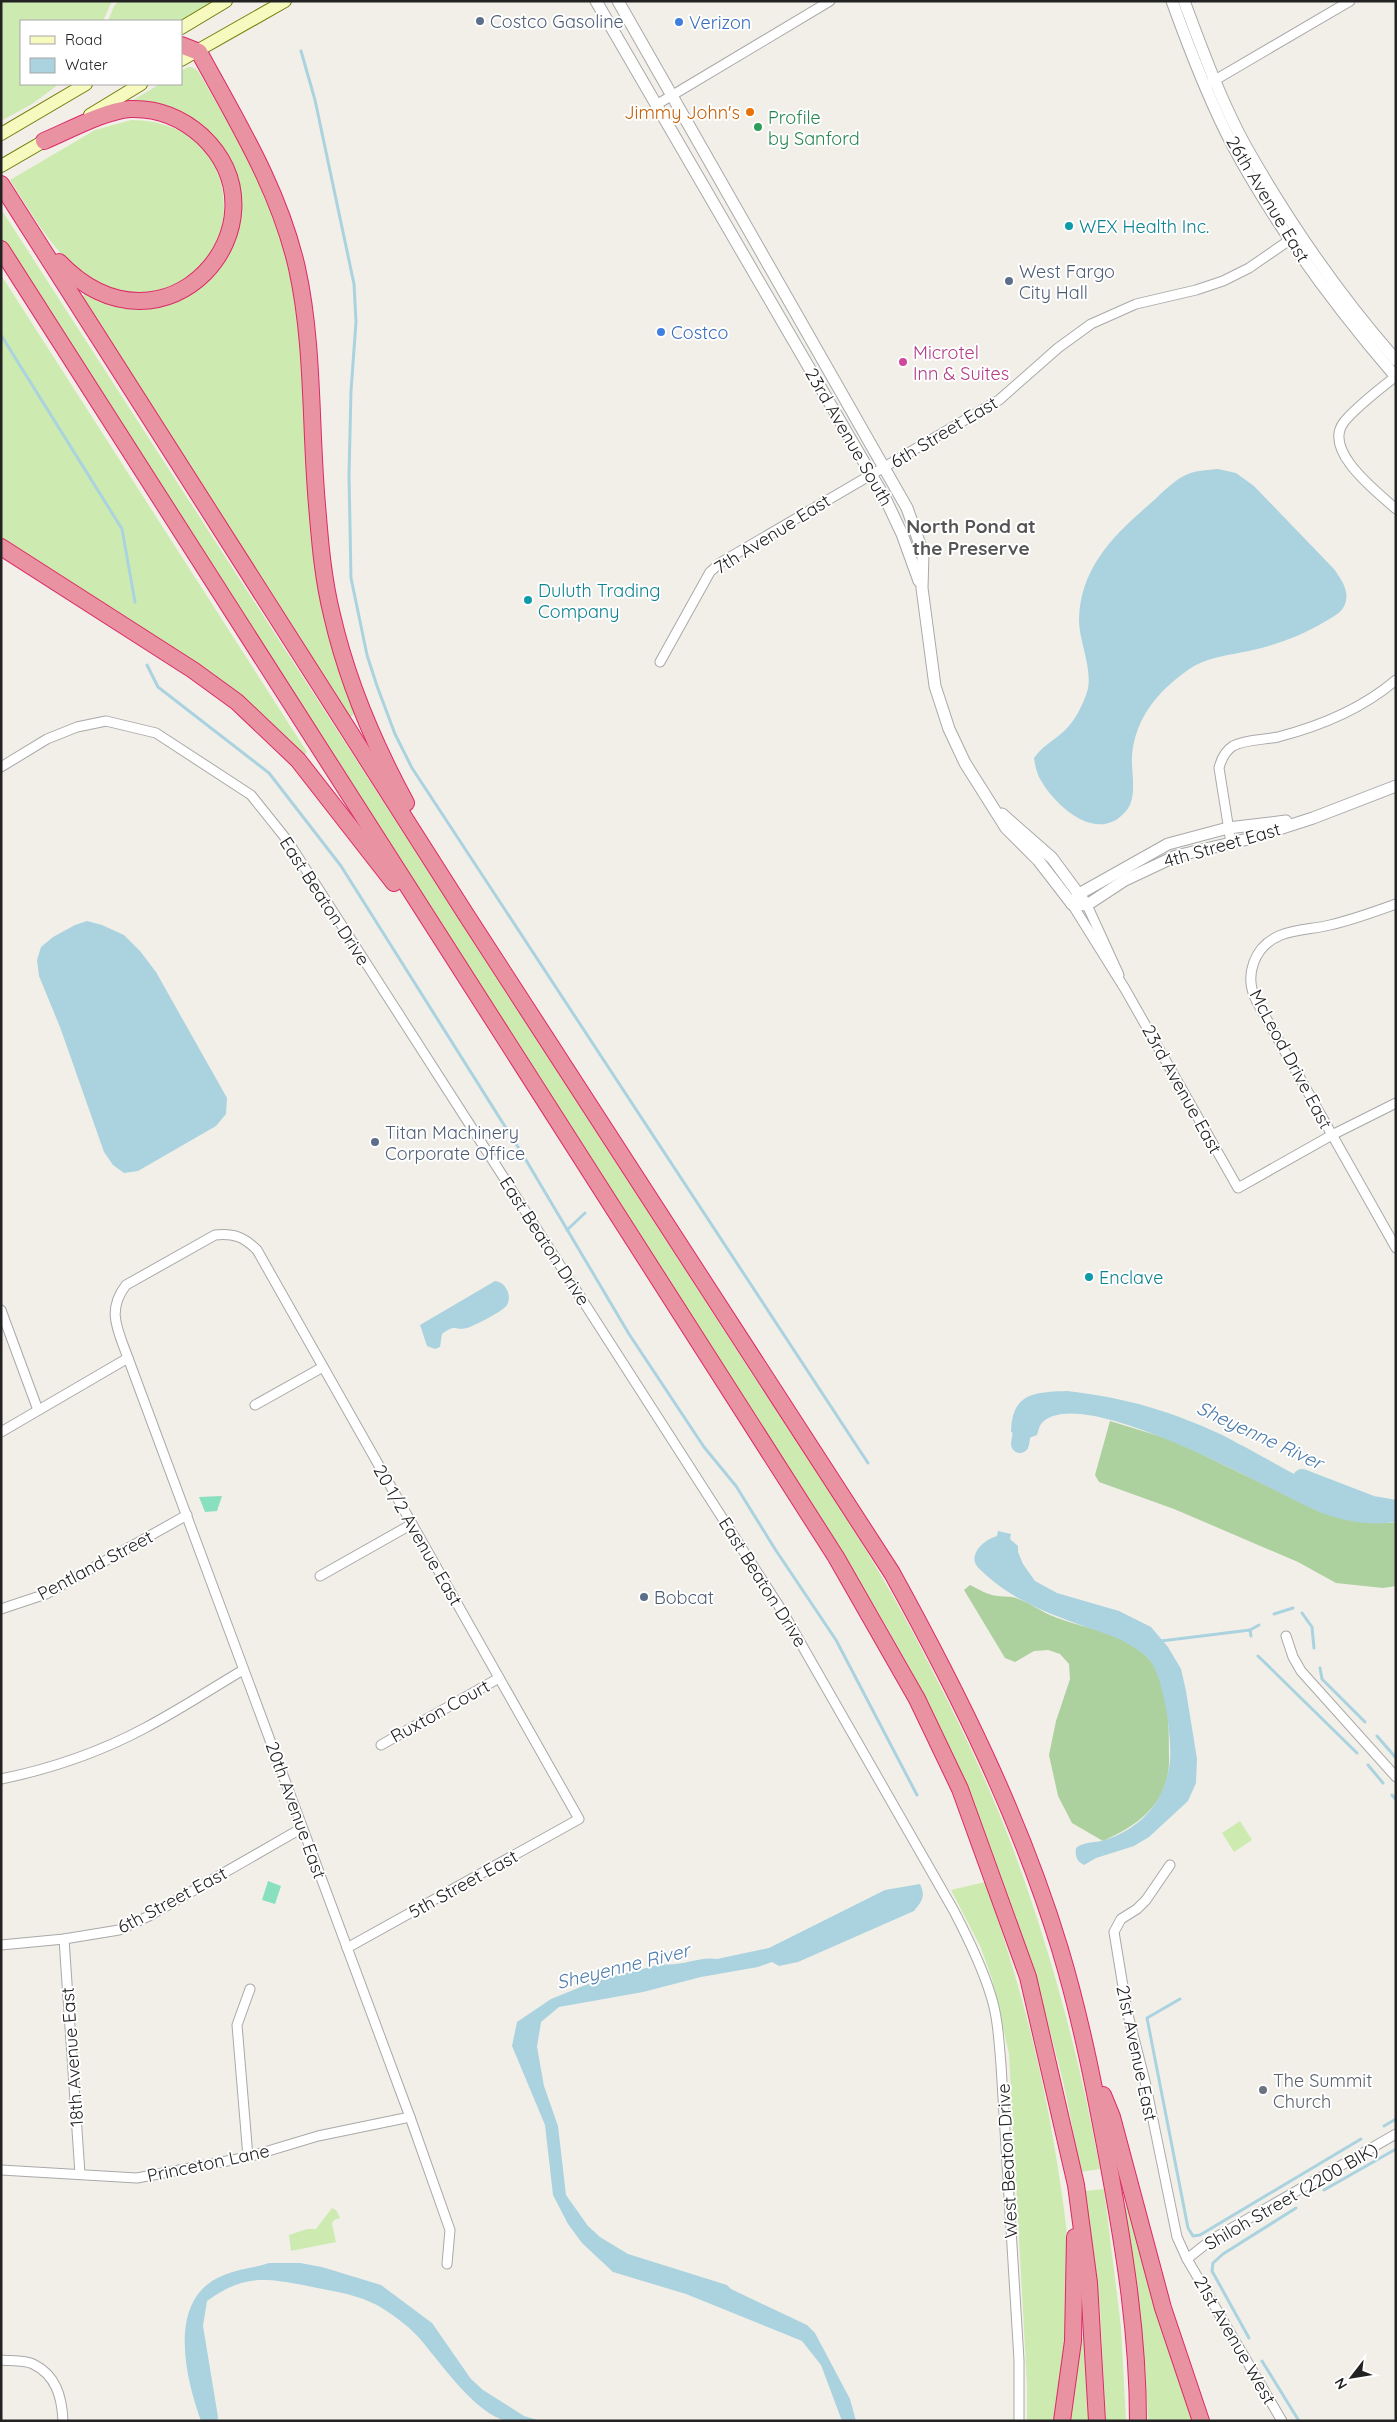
<svg xmlns="http://www.w3.org/2000/svg" width="1397" height="2422" viewBox="0 0 1397 2422" font-family="Quicksand,sans-serif">
  <style>
    .grass { fill: #cdebb0 }
    .forest { fill: #add19e }
    .pitch { fill: #88e0be }
    .water { fill: #aad3df }
    .lines { fill: none; stroke-linecap: round; stroke-linejoin: round }
    .stream { stroke: #aad3df; stroke-width: 3 }
    .river { stroke: #aad3df; stroke-width: 18 }
    .minor-casing { stroke: #a9a9a9; stroke-width: 11 }
    .tertiary-casing { stroke: #a9a9a9; stroke-width: 13 }
    .secondary-casing { stroke: #707d05; stroke-width: 14 }
    .motorway-casing { stroke: #dc2a67; stroke-width: 18 }
    .minor { stroke: #fff; stroke-width: 9 }
    .tertiary { stroke: #fff; stroke-width: 11 }
    .secondary { stroke: #f7fabf; stroke-width: 12 }
    .motorway { stroke: #e892a2; stroke-width: 16 }
    .service-dot { fill: #5c6f8a; stroke: #fff; stroke-width: 2 }
    .shop-dot { fill: #3f7fe0; stroke: #fff; stroke-width: 2 }
    .food-dot { fill: #e8710a; stroke: #fff; stroke-width: 2 }
    .leisure-dot { fill: #2e9e5b; stroke: #fff; stroke-width: 2 }
    .culture-dot { fill: #0f9aa8; stroke: #fff; stroke-width: 2 }
    .hotel-dot { fill: #d1479c; stroke: #fff; stroke-width: 2 }
    .worship-dot { fill: #6b7280; stroke: #fff; stroke-width: 2 }
    .labels { text-anchor: middle; dominant-baseline: central; stroke-width: 4; stroke-linejoin: round; paint-order: stroke }
    .service-label { font-size: 18px; fill: #4e5e75; stroke: #fff; text-anchor: start }
    .shop-label { font-size: 18px; fill: #366cbe; stroke: #fff; text-anchor: start }
    .food-label { font-size: 18px; fill: #c56008; stroke: #fff; text-anchor: end }
    .leisure-label { font-size: 18px; fill: #27864d; stroke: #fff; text-anchor: start }
    .street-label { font-size: 18px; fill: #222; stroke: #fff }
    .culture-label { font-size: 18px; fill: #0d838f; stroke: #fff; text-anchor: start }
    .hotel-label { font-size: 18px; fill: #b23c85; stroke: #fff; text-anchor: start }
    .worship-label { font-size: 18px; fill: #5b616d; stroke: #fff; text-anchor: start }
    .neighbourhood-label { font-size: 19px; font-weight: bold; fill: #555; stroke: #fff }
    .water-label { font-size: 19px; font-style: italic; fill: #4a7aab; stroke: #fff }
  </style>
  <rect width="100%" height="100%" fill="#f2efe9"/>
  <!-- grass -->
  <g class="grass">
    <polygon points="1,1 112,1 103,21 21,21 21,84 59,84 32,104 1,121"/>
    <polygon points="119,1 221,1 181,21 108,21 114,6"/>
    <path d="M188,67H192L198,71L256,171L284,245L298,310L310,496L356,713L350,717L81,300L85,293C123,315 166,313 201,285C211,277 224,266 228,253C230,245 233,173 231,166C228,158 220,142 212,138C205,134 195,132 187,129C166,121 144,113 123,106L160,84H181V71Z"/>
    <path d="M131,120C265,121 244,306 132,292C123,291 110,292 102,287C59,264 36,220 10,180L95,130Z"/>
    <path d="M1,209L731,1341C799,1447 874,1552 930,1666C960,1724 989,1785 1012,1846C1051,1951 1080,2059 1100,2169L1081,2172C1073,2133 1067,2093 1056,2054C1030,1955 997,1859 957,1765C922,1683 875,1606 829,1530L1,240Z"/>
    <polygon points="1,275 307,752 303,756 1,539"/>
    <polygon points="1240,1821 1252,1840 1234,1852 1222,1833"/>
    <path d="M985,1882C1019,1979 1044,2073 1059,2175C1066,2220 1072,2266 1069,2311C1067,2348 1060,2385 1056,2421H1027V2385L1009,2054L992,1979L981,1948L951,1890Z"/>
    <polygon points="1104,2189 1121,2327 1126,2421 1106,2421 1100,2309 1085,2191"/>
    <polygon points="1130,2205 1193,2421 1148,2421 1145,2363 1124,2207"/>
    <polygon points="332,2208 336,2210 340,2218 334,2220 332,2224 336,2242 291,2251 289,2235 307,2229 316,2229"/>
    <polygon points="1079,2335 1084,2338 1090,2421 1067,2421"/>
  </g>
  <!-- forest -->
  <g class="forest">
    <polygon points="1110,1421 1172,1440 1319,1511 1389,1523 1396,1522 1396,1586 1383,1588 1336,1583 1298,1562 1174,1509 1099,1482 1095,1475"/>
    <path d="M970,1585C978,1589 988,1595 998,1596C1004,1597 1011,1596 1016,1598C1028,1602 1039,1610 1050,1615C1082,1629 1126,1632 1150,1660C1169,1683 1169,1726 1169,1755C1171,1801 1141,1824 1103,1841L1072,1823L1058,1796L1049,1755L1056,1721L1070,1679L1069,1664L1060,1654L1048,1650L1034,1651L1015,1662L1005,1658L964,1590Z"/>
  </g>
  <!-- pitch -->
  <g class="pitch">
    <polygon points="222,1496 217,1511 205,1512 199,1497"/>
    <polygon points="268,1881 281,1886 275,1904 262,1900"/>
  </g>
  <!-- water -->
  <g class="water">
    <path d="M1218,469L1236,473L1254,486L1334,569C1341,579 1350,591 1345,604C1342,613 1334,616 1326,621C1303,635 1279,644 1253,650C1231,655 1206,657 1188,670C1158,691 1135,718 1132,756C1131,773 1138,797 1126,811C1097,846 1053,804 1039,777C1036,771 1035,764 1034,758C1044,744 1056,740 1067,728C1075,720 1082,706 1086,695C1095,673 1079,643 1079,620C1080,567 1115,534 1152,502C1163,492 1175,479 1188,474C1197,470 1209,470 1218,469Z"/>
    <polygon points="87,921 102,925 124,935 140,951 156,972 227,1098 226,1114 216,1126 138,1171 124,1173 113,1165 104,1152 60,1027 39,976 37,960 41,947 53,937 75,925"/>
    <path d="M495,1281C501,1282 504,1284 507,1290C509,1294 510,1300 507,1305C505,1310 474,1326 467,1328C455,1331 456,1323 442,1334L440,1347L435,1349L427,1346L420,1325Z"/>
    <path d="M1067,1391C1104,1395 1146,1404 1182,1418C1200,1425 1220,1433 1237,1443C1280,1464 1347,1512 1396,1502V1522C1370,1526 1341,1521 1317,1511C1274,1492 1078,1379 1041,1424C1039,1427 1038,1432 1037,1435L1029,1438L1011,1432C1012,1393 1034,1392 1067,1391Z"/>
    <path d="M998,1531L1011,1534L1010,1539L1018,1546V1552L1023,1564L1035,1581L1057,1593L1119,1611L1151,1627L1168,1647L1181,1669L1186,1691L1197,1759L1196,1783L1188,1801L1149,1837L1134,1846L1096,1858L1084,1865C1077,1861 1075,1857 1076,1848C1083,1842 1092,1843 1101,1841C1117,1837 1135,1827 1146,1815C1159,1802 1166,1785 1169,1768C1174,1746 1164,1674 1148,1658C1137,1648 1123,1640 1109,1635C1065,1619 1024,1608 987,1576C981,1570 972,1565 975,1555C978,1545 988,1539 997,1536Z"/>
    <path d="M920,1884C926,1897 922,1901 914,1911L798,1962L779,1966L772,1962L758,1967L701,1977L643,1992L559,2007L541,2022L537,2047L544,2086L558,2126L566,2195L588,2226L600,2237L628,2254L727,2285L731,2289L807,2325L815,2333L850,2399L856,2421H842L821,2365L802,2341L686,2294L613,2272L582,2243L568,2224L553,2195L545,2125L512,2046L517,2022L551,1999L598,1980L662,1964C681,1967 699,1956 717,1959L769,1948L885,1890Z"/>
    <path d="M269,2263H300L322,2267L381,2285L432,2323L471,2379L483,2390L524,2416L541,2421C530,2421 517,2422 507,2421C475,2414 441,2363 420,2339C411,2328 397,2318 385,2310C362,2294 330,2291 303,2285C261,2277 242,2276 207,2301L203,2326L218,2417L217,2421H201C185,2377 166,2297 224,2275C238,2269 254,2268 269,2263Z"/>
  </g>
  <g class="lines">
    <!-- stream -->
    <g class="stream">
      <polyline points="301,51 315,100 354,284 356,322 351,391 349,475 351,578 367,655 377,686 395,734 412,768 868,1463"/>
      <polyline points="1,335 122,529 135,602"/>
      <polyline points="147,665 158,687 269,773 341,866 523,1155 629,1334 704,1447 736,1486 775,1549 836,1640 917,1795"/>
      <polyline points="567,1230 585,1213"/>
      <polyline points="1302,1613 1312,1627 1314,1648"/>
      <polyline points="1274,1614 1293,1608"/>
      <polyline points="1250,1630 1259,1625"/>
      <polyline points="1161,1641 1250,1630 1251,1636"/>
      <polyline points="1258,1656 1357,1753"/>
      <polyline points="1320,1668 1322,1679 1365,1722"/>
      <polyline points="1377,1736 1396,1758"/>
      <polyline points="1368,1765 1383,1783"/>
      <polyline points="1392,1795 1396,1800"/>
      <polyline points="1180,1999 1147,2018 1188,2228 1193,2236 1200,2235 1361,2139"/>
      <polyline points="1384,2126 1396,2119"/>
      <polyline points="1324,2190 1396,2149"/>
      <polyline points="1249,2338 1212,2271 1213,2263 1223,2254 1296,2208"/>
      <polyline points="1262,2361 1299,2421"/>
    </g>
    <!-- river -->
    <g class="river">
      <polyline points="1020,1444 1025,1413"/>
      <polyline points="1302,1478 1372,1505 1396,1509"/>
    </g>
    <!-- minor casing -->
    <g class="minor-casing">
      <g id="minor">
        <polyline points="1210,83 1350,1"/>
        <polyline points="656,105 830,1"/>
        <path d="M1396,376C1379,390 1358,405 1344,422C1322,450 1376,491 1396,509"/>
        <polyline points="660,662 710,572 720,563 999,400 1058,348 1091,324 1136,304 1196,290 1223,281 1249,268 1294,237"/>
        <path d="M1,767L47,739L77,727L106,721L156,733L251,795L287,840L784,1614L954,1911C968,1938 982,1966 991,1996C998,2018 999,2042 1001,2065L1019,2360V2421"/>
        <path d="M1231,843L1219,768C1221,760 1225,751 1233,746C1246,739 1264,740 1278,737C1321,726 1362,709 1396,680"/>
        <polyline points="1072,904 1125,989 1238,1188 1332,1135 1396,1103"/>
        <path d="M1396,904C1374,912 1352,920 1330,925C1314,929 1296,929 1281,935C1254,946 1243,976 1257,1002L1396,1248"/>
        <polyline points="1087,905 1119,975"/>
        <polyline points="1,1310 38,1410"/>
        <polyline points="128,1358 410,2117 450,2230 447,2264"/>
        <polyline points="255,1405 323,1367"/>
        <path d="M1,1432L128,1358C118,1330 106,1311 126,1285L215,1235C234,1233 244,1237 257,1250L579,1819L347,1948"/>
        <polyline points="320,1576 412,1524"/>
        <polyline points="1,1609 46,1594 187,1515"/>
        <polyline points="1286,1636 1293,1657 1301,1671 1396,1777"/>
        <polyline points="381,1745 499,1678"/>
        <path d="M1,1779C50,1769 100,1752 145,1728C179,1710 211,1689 243,1670"/>
        <polyline points="1170,1865 1146,1900 1137,1909 1121,1919 1114,1932 1127,2011 1145,2081 1177,2237 1187,2259 1282,2421"/>
        <polyline points="64,1939 80,2174"/>
        <polyline points="1,1945 64,1939 119,1930 149,1916 302,1828"/>
        <polyline points="248,2157 237,2025 250,1989"/>
        <polyline points="1,2170 137,2178 248,2157 318,2136 410,2117"/>
        <polyline points="1187,2259 1211,2240 1396,2134"/>
        <path d="M1,2360C10,2361 25,2360 33,2364C56,2375 62,2397 63,2421"/>
      </g>
    </g>
    <!-- tertiary casing -->
    <g class="tertiary-casing">
      <g id="tertiary">
        <polyline points="596,1 886,500 902,534 919,581"/>
        <polyline points="618,1 907,508 923,553 922,588 935,686 949,729 965,763 1006,828 1038,860 1072,904"/>
        <path d="M1172,1C1190,51 1209,101 1234,148C1279,231 1335,306 1396,377"/>
        <path d="M1184,1C1202,49 1220,99 1245,145C1288,221 1338,294 1396,360"/>
        <polyline points="1002,814 1052,858 1083,900"/>
        <polyline points="1072,904 1087,905 1125,880 1176,856 1248,839 1313,818 1396,786"/>
        <polyline points="1072,904 1079,894 1168,844 1228,828 1286,821"/>
      </g>
    </g>
    <!-- secondary casing -->
    <g class="secondary-casing">
      <g id="secondary">
        <polyline points="181,28 226,1"/>
        <polyline points="181,60 285,1"/>
        <polyline points="90,115 141,84"/>
        <polyline points="1,134 86,84"/>
        <polyline points="1,166 51,137"/>
      </g>
    </g>
    <!-- motorway casing -->
    <g class="motorway-casing">
      <g id="motorway">
        <path d="M181,45L199,52C237,122 279,189 297,268C314,345 310,426 317,505C320,542 323,579 332,615C347,681 374,744 406,803"/>
        <path d="M44,141C68,131 104,111 130,109C157,108 182,118 202,136C294,223 165,372 59,262"/>
        <path d="M1,184L465,913L892,1573C958,1693 1020,1817 1060,1949C1082,2022 1096,2096 1110,2172C1125,2254 1138,2336 1138,2421"/>
        <polyline points="1,249 836,1557 917,1699 960,1789 1028,1977 1076,2185 1089,2283 1097,2421"/>
        <polyline points="1,547 193,670 237,702 298,760 394,883"/>
        <polyline points="1103,2095 1112,2117 1163,2308 1201,2421"/>
        <polyline points="1062,2421 1073,2341 1075,2237"/>
      </g>
    </g>
    <!-- minor -->
    <use href="#minor" class="minor"/>
    <!-- tertiary -->
    <use href="#tertiary" class="tertiary"/>
    <!-- secondary -->
    <use href="#secondary" class="secondary"/>
    <!-- motorway -->
    <use href="#motorway" class="motorway"/>
  </g>
  <!-- markers -->
  <g class="service-dot">
    <circle cx="480" cy="21" r="5"/>
    <circle cx="1009" cy="281" r="5"/>
    <circle cx="375" cy="1142" r="5"/>
    <circle cx="644" cy="1597" r="5"/>
  </g>
  <g class="shop-dot">
    <circle cx="679" cy="22" r="5"/>
    <circle cx="661" cy="332" r="5"/>
  </g>
  <circle class="food-dot" cx="750" cy="112" r="5"/>
  <circle class="leisure-dot" cx="758" cy="127" r="5"/>
  <g class="culture-dot">
    <circle cx="1069" cy="226" r="5"/>
    <circle cx="528" cy="600" r="5"/>
    <circle cx="1089" cy="1277" r="5"/>
  </g>
  <circle class="hotel-dot" cx="903" cy="362" r="5"/>
  <circle class="worship-dot" cx="1263" cy="2090" r="5"/>
  <g class="labels">
    <!-- service labels -->
    <g class="service-label">
      <text x="490" y="21">Costco Gasoline</text>
      <text x="1019" y="271">West Fargo<tspan x="1019" dy="21">City Hall</tspan></text>
      <text x="385" y="1132">Titan Machinery<tspan x="385" dy="21">Corporate Office</tspan></text>
      <text x="654" y="1597">Bobcat</text>
    </g>
    <!-- shop labels -->
    <g class="shop-label">
      <text x="689" y="22">Verizon</text>
      <text x="671" y="332">Costco</text>
    </g>
    <!-- food labels -->
    <g class="food-label">
      <text x="740" y="112">Jimmy John's</text>
    </g>
    <!-- leisure labels -->
    <g class="leisure-label">
      <text x="768" y="117">Profile<tspan x="768" dy="21">by Sanford</tspan></text>
    </g>
    <!-- street labels -->
    <g class="street-label">
      <text transform="translate(1268 199) rotate(59)">26th Avenue East</text>
      <text transform="translate(944 432) rotate(-31)">6th Street East</text>
      <text transform="translate(849 437) rotate(60)">23rd Avenue South</text>
      <text transform="translate(772 534) rotate(-32)">7th Avenue East</text>
      <text transform="translate(1222 845) rotate(-16)">4th Street East</text>
      <text transform="translate(325 901) rotate(57)">East Beaton Drive</text>
      <text transform="translate(1291 1059) rotate(62)">McLeod Drive East</text>
      <text transform="translate(1182 1089) rotate(61)">23rd Avenue East</text>
      <text transform="translate(545 1241) rotate(57)">East Beaton Drive</text>
      <text transform="translate(418 1535) rotate(60)">20 1/2 Avenue East</text>
      <text transform="translate(95 1565) rotate(-28)">Pentland Street</text>
      <text transform="translate(763 1582) rotate(58)">East Beaton Drive</text>
      <text transform="translate(440 1711) rotate(-29)">Ruxton Court</text>
      <text transform="translate(296 1810) rotate(70)">20th Avenue East</text>
      <text transform="translate(463 1884) rotate(-29)">5th Street East</text>
      <text transform="translate(172 1900) rotate(-28)">6th Street East</text>
      <text transform="translate(1137 2053) rotate(78)">21st Avenue East</text>
      <text transform="translate(72 2057) rotate(-94)">18th Avenue East</text>
      <text transform="translate(1007 2161) rotate(-93)">West Beaton Drive</text>
      <text transform="translate(208 2163) rotate(-12)">Princeton Lane</text>
      <text transform="translate(1291 2196) rotate(-30)">Shiloh Street (2200 BIK)</text>
      <text transform="translate(1235 2340) rotate(60)">21st Avenue West</text>
    </g>
    <!-- culture labels -->
    <g class="culture-label">
      <text x="1079" y="226">WEX Health Inc.</text>
      <text x="538" y="590">Duluth Trading<tspan x="538" dy="21">Company</tspan></text>
      <text x="1099" y="1277">Enclave</text>
    </g>
    <!-- hotel labels -->
    <g class="hotel-label">
      <text x="913" y="352">Microtel<tspan x="913" dy="21">Inn &amp; Suites</tspan></text>
    </g>
    <!-- worship labels -->
    <g class="worship-label">
      <text x="1273" y="2080">The Summit<tspan x="1273" dy="21">Church</tspan></text>
    </g>
    <!-- neighbourhood labels -->
    <g class="neighbourhood-label">
      <text x="971" y="526">North Pond at<tspan x="971" dy="22">the Preserve</tspan></text>
    </g>
    <!-- water labels -->
    <g class="water-label">
      <text transform="translate(1260 1435) rotate(25)">Sheyenne River</text>
      <text transform="translate(623 1966) rotate(-14)">Sheyenne River</text>
    </g>
  </g>
  <!-- border -->
  <rect width="1397" height="2422" fill="none" stroke="#222222" stroke-width="5"/>
  <!-- legend -->
  <rect x="20" y="20" width="162" height="65" fill="#ffffff" stroke="#a7a7a7"/>
  <rect x="30" y="36" width="25" height="8" fill="#f7fabf" stroke="#a7a7a7"/>
  <text x="65" y="45" font-size="15" fill="#222222">Road</text>
  <rect x="30" y="58" width="25" height="15" fill="#aad3df" stroke="#a7a7a7"/>
  <text x="65" y="70" font-size="15" fill="#222222">Water</text>
  <!-- north arrow -->
  <g transform="translate(1352 2377) rotate(239)" stroke="#ffffff" stroke-width="4" paint-order="stroke">
  <path d="M0-4L9 19L0 12L-9 19Z" fill="#222222"/>
  <text y="-8" font-size="14" font-weight="bold" text-anchor="middle" fill="#222222">N</text>
  </g>
</svg>
